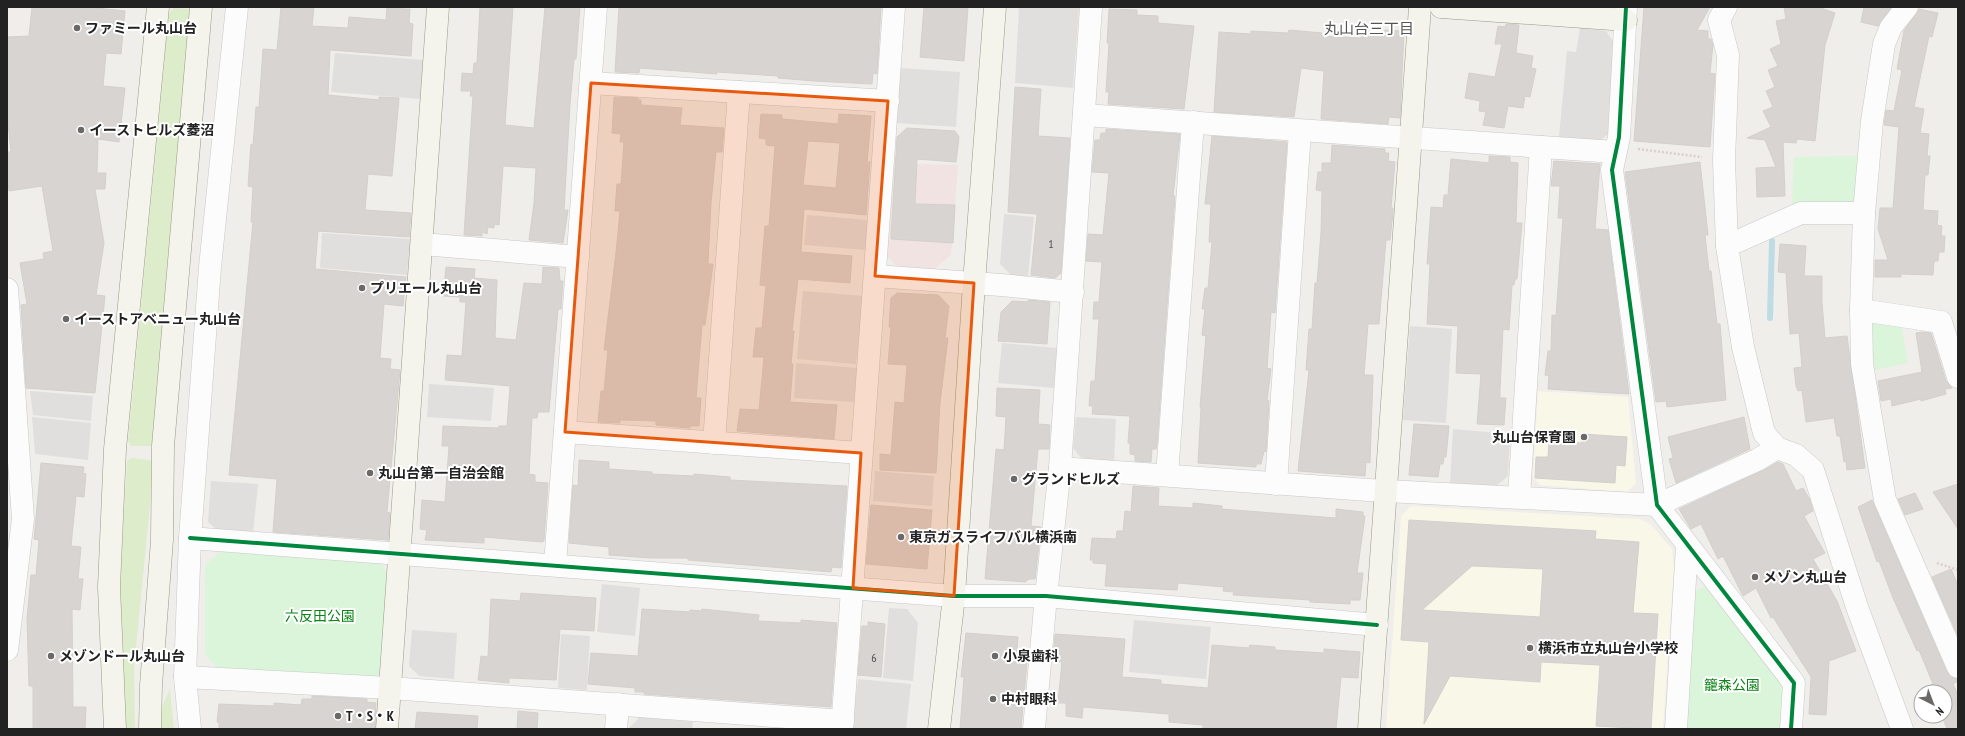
<svg xmlns="http://www.w3.org/2000/svg" width="1965" height="736" viewBox="0 0 1965 736" font-family="'PT Sans Narrow','Noto Sans JP',sans-serif">
  <style>
    .commercial { fill: #f1e3e1 }
    .education { fill: #f8f7e8 }
    .grass { fill: #ddeccb }
    .park { fill: #daf5da }
    .parking { fill: #e0dfde }
    .lines { fill: none; stroke-linecap: round; stroke-linejoin: round }
    .stream { stroke: #bfdbe3; stroke-width: 6 }
    .building { fill: #d7d4d2; stroke: #d3d0cc; fill-rule: evenodd }
    .street-casing { stroke: #c9c8c7; stroke-width: 23 }
    .secondary-casing { stroke: #999a82; stroke-width: 23 }
    .path { stroke: #dccecd; stroke-width: 2.5; stroke-dasharray: 2 2; stroke-linecap: butt }
    .street { stroke: #fdfcfc; stroke-width: 22 }
    .secondary { stroke: #f4f4ed; stroke-width: 22 }
    .cycleway-casing { stroke: #fff; stroke-width: 6 }
    .cycleway { stroke: #00873e; stroke-width: 4 }
    .marked { fill: #e8590c; fill-opacity: 0.2; stroke: #e8590c; stroke-width: 3; stroke-linejoin: round }
    .poi-dot { fill: #6a6968; stroke: #fff; stroke-width: 1.5 }
    .labels { text-anchor: middle; dominant-baseline: central; stroke-width: 4; stroke-linejoin: round; paint-order: stroke }
    .number-label { font-size: 12px; fill: #4f4e4e }
    .poi-label { font-size: 14px; font-weight: bold; fill: #222; stroke: #fff; text-anchor: start }
    .park-label { font-size: 14px; fill: #0c8416; stroke: #fff }
    .neighbourhood-label { font-size: 15px; fill: #555; stroke: #fff }
  </style>
  <rect width="100%" height="100%" fill="#f0eeeb"/>
  <!-- commercial -->
  <polygon class="commercial" points="893,163 958,165 951,255 933,270 897,267 886,254"/>
  <!-- education -->
  <g class="education">
    <polygon points="1538,391 1628,397 1636,483 1627,492 1540,485 1533,477"/>
    <polygon points="1411,506 1640,519 1651,525 1672,549 1674,568 1663,729 1386,729 1401,516"/>
  </g>
  <!-- grass -->
  <g class="grass">
    <polygon points="174,8 190,9 154,443 151,446 131,446 128,441 169,13"/>
    <polygon points="132,458 150,460 154,464 134,668 135,729 124,729 120,573 127,461"/>
    <polygon points="170,689 174,729 158,729 160,711"/>
  </g>
  <!-- park -->
  <g class="park">
    <polygon points="1862,156 1857,205 1792,207 1794,157"/>
    <polygon points="1868,318 1901,325 1908,363 1875,370"/>
    <polygon points="224,549 379,559 388,576 379,674 368,682 216,667 205,654 205,565"/>
    <polygon points="1707,585 1786,681 1783,729 1686,729 1693,593"/>
  </g>
  <!-- parking -->
  <g class="parking">
    <polygon points="1019,7 1079,7 1073,88 1015,83"/>
    <polygon points="1580,28 1606,31 1614,43 1608,134 1598,142 1559,137 1567,51 1576,52"/>
    <polygon points="335,53 423,60 420,99 331,92"/>
    <polygon points="900,68 960,72 956,127 897,123"/>
    <polygon points="1004,214 1034,217 1028,277 1011,275 1000,264"/>
    <polygon points="807,215 869,220 867,250 804,245"/>
    <polygon points="322,233 410,239 407,275 320,268"/>
    <polygon points="803,291 863,296 856,364 797,359"/>
    <polygon points="1410,326 1452,329 1446,423 1403,420"/>
    <polygon points="1002,343 1057,348 1054,388 998,383"/>
    <polygon points="796,363 857,368 854,402 794,398"/>
    <polygon points="429,384 494,388 491,421 427,417"/>
    <polygon points="30,391 93,396 91,421 33,415"/>
    <polygon points="32,417 91,423 88,460 35,454"/>
    <polygon points="1076,417 1116,419 1114,462 1083,460 1073,448"/>
    <polygon points="1453,429 1510,434 1508,476 1496,486 1450,483"/>
    <polygon points="875,471 934,476 932,506 873,501"/>
    <polygon points="211,481 258,484 253,534 220,533 208,522"/>
    <polygon points="602,584 640,588 635,636 597,632"/>
    <polygon points="889,608 907,609 918,623 913,681 883,678"/>
    <polygon points="1134,620 1211,627 1206,679 1129,672"/>
    <polygon points="412,630 457,633 454,679 419,676 409,666"/>
    <polygon points="561,634 590,636 587,690 558,688"/>
    <polygon points="858,679 911,684 906,729 852,729"/>
    <polygon points="640,717 693,722 692,729 628,729"/>
  </g>
  <g class="lines">
    <!-- stream -->
    <polyline class="stream" points="1770,318 1772,241"/>
  </g>
  <!-- building -->
  <g class="building">
    <polygon points="32,7 87,7 125,11 121,54 106,53 103,86 125,88 119,142 98,139 97,173 106,173 105,189 95,189 104,243 96,295 105,296 95,393 26,388 21,305 27,304 20,263 44,259 43,253 53,251 42,186 9,191 7,177 7,152 11,152 7,114 7,37 29,36"/>
    <polygon points="281,7 314,7 312,26 348,28 349,17 386,20 387,7 404,7 404,9 410,9 409,23 413,24 411,56 330,50 328,95 379,100 379,97 399,98 392,176 368,174 365,210 411,213 409,237 318,231 315,269 406,277 403,306 384,304 380,358 391,359 390,369 400,370 387,512 390,513 388,540 273,532 277,479 229,475 253,222 251,222 253,187 248,186 251,144 253,145 256,107 259,107 263,49 277,50"/>
    <polygon points="480,7 513,7 505,125 534,128 545,7 580,7 576,59 574,59 570,104 564,210 568,210 563,243 529,240 534,203 536,168 503,166 499,225 494,224 494,228 488,227 487,234 482,232 482,236 464,235 473,96 470,96 471,91 461,91 462,73 473,74 474,63 477,63"/>
    <polygon points="619,7 881,7 877,74 873,73 872,84 814,81 778,78 778,76 717,72 717,74 640,68 639,73 615,72"/>
    <polygon points="924,7 968,7 964,61 920,57"/>
    <polygon points="1644,7 1710,7 1697,30 1708,31 1708,39 1711,39 1713,45 1710,73 1715,74 1710,147 1634,141"/>
    <polygon points="1784,7 1818,7 1835,13 1825,45 1815,141 1797,139 1796,143 1783,142 1785,196 1757,197 1756,168 1776,167 1765,140 1747,138 1771,127 1763,111 1773,107 1766,91 1775,87 1768,70 1778,66 1770,49 1781,44 1776,21 1786,19"/>
    <polygon points="1864,7 1891,7 1878,26 1861,22"/>
    <polygon points="1109,9 1137,10 1137,15 1158,16 1158,23 1194,26 1184,109 1108,104 1109,92 1106,92 1109,43 1107,43"/>
    <polygon points="1919,9 1938,13 1932,37 1929,36 1914,107 1924,109 1920,133 1929,134 1927,156 1930,156 1928,175 1925,175 1923,210 1938,211 1937,225 1942,226 1941,236 1945,236 1944,252 1939,252 1938,261 1934,261 1933,275 1901,274 1901,277 1875,277 1875,260 1888,260 1878,229 1880,208 1893,208 1899,127 1884,125 1886,110 1894,111 1902,70 1897,69 1904,31"/>
    <polygon points="1506,24 1519,25 1516,53 1533,56 1531,68 1536,69 1530,97 1525,96 1523,108 1508,106 1504,128 1483,125 1486,112 1479,111 1480,101 1465,98 1469,73 1495,77 1502,44 1495,44 1498,26 1505,27"/>
    <polygon points="1289,30 1322,33 1322,36 1361,38 1361,31 1384,33 1385,30 1404,31 1400,118 1389,117 1388,124 1321,119 1324,71 1301,68 1294,117 1214,112 1219,32 1251,34 1251,31 1288,33"/>
    <polygon points="1015,87 1041,89 1038,136 1070,138 1061,273 1055,278 1031,275 1037,214 1008,212"/>
    <polygon points="614,97 638,98 638,100 641,100 641,105 682,108 680,125 724,128 722,152 716,152 711,203 708,264 713,264 705,325 702,325 696,398 701,398 699,426 690,426 690,428 656,425 656,421 620,420 620,423 598,422 601,391 604,391 608,350 604,350 616,253 620,211 615,211 617,184 621,184 624,142 620,142 621,134 612,133"/>
    <path d="M761,114L782,115V119L838,124L839,114L871,116L867,164L870,161L866,215L804,209L801,252L852,256L850,283L798,279L792,331H794L791,364H793L790,402L837,405L834,439L737,431L740,409L759,410L764,357H753L756,328H762L766,286L760,285L765,226H769L775,146L766,145V139L759,138ZM808,141L840,143L836,188L803,185Z"/>
    <polygon points="907,128 955,131 959,137 956,162 917,159 915,204 955,205 953,243 891,239 897,137"/>
    <polygon points="1106,129 1180,134 1173,196 1175,196 1157,444 1156,449 1152,449 1151,462 1135,461 1135,455 1130,454 1130,443 1128,443 1130,416 1092,414 1093,406 1089,406 1091,381 1095,381 1099,319 1093,319 1094,302 1099,302 1102,262 1086,261 1088,234 1103,235 1109,173 1092,172 1095,140 1100,140 1101,133 1106,133"/>
    <polygon points="1212,136 1287,142 1275,313 1271,312 1267,368 1271,369 1267,400 1269,401 1266,452 1264,451 1261,464 1256,464 1256,467 1198,463 1201,408 1200,407 1206,336 1202,335 1205,309 1202,309 1205,288 1208,288 1212,242 1209,242 1211,204 1205,204"/>
    <polygon points="1332,145 1385,149 1385,153 1389,153 1388,161 1395,162 1391,208 1393,208 1393,212 1390,240 1386,240 1379,324 1368,324 1364,375 1373,375 1370,463 1366,462 1365,476 1298,471 1309,370 1306,370 1309,329 1312,329 1315,283 1317,283 1321,233 1322,191 1316,190 1318,172 1322,172 1322,163 1331,163"/>
    <polygon points="1489,156 1510,157 1510,162 1518,163 1516,223 1522,223 1517,279 1515,279 1514,285 1512,285 1509,330 1503,329 1500,389 1500,398 1506,398 1504,425 1477,424 1481,374 1456,373 1458,326 1427,324 1430,264 1427,264 1431,207 1443,208 1444,195 1448,195 1451,159 1489,163"/>
    <polygon points="1554,161 1600,164 1595,229 1608,230 1629,394 1548,389 1549,376 1545,375 1548,351 1551,351 1552,315 1556,316 1563,218 1558,218 1560,186 1551,186"/>
    <polygon points="1700,162 1708,235 1705,235 1709,271 1711,271 1717,324 1720,324 1726,400 1667,407 1666,401 1656,402 1625,172"/>
    <polygon points="1780,244 1806,246 1804,276 1822,276 1822,303 1825,338 1847,336 1865,468 1847,470 1846,461 1844,462 1840,436 1837,436 1834,418 1806,422 1802,390 1798,391 1796,386 1794,368 1802,367 1799,333 1790,334 1786,273 1778,272"/>
    <polygon points="446,267 475,269 474,278 497,280 495,338 516,340 524,283 542,284 543,267 559,268 560,281 563,281 561,309 558,309 549,412 538,412 537,418 532,418 529,474 535,475 535,482 548,483 544,541 542,542 484,537 484,543 425,540 427,530 420,529 422,500 445,502 449,446 442,446 443,426 498,428 499,426 507,426 510,386 445,380 447,355 462,356 466,302 460,302 460,297 443,296"/>
    <polygon points="897,293 938,295 949,306 945,338 948,338 940,403 936,473 880,470 880,454 891,455 895,402 904,403 907,365 888,364 891,327 889,327 891,298"/>
    <polygon points="1028,300 1050,302 1047,344 998,341 1001,312 1012,301 1028,302"/>
    <polygon points="1923,332 1931,333 1946,381 1952,388 1945,389 1946,394 1921,401 1921,399 1892,406 1891,399 1881,401 1878,381 1922,372 1916,333"/>
    <polygon points="997,388 1040,390 1038,424 1050,425 1049,449 1038,449 1031,526 1041,527 1035,579 1029,579 1025,582 985,579 996,449 1004,450 1006,417 996,416"/>
    <polygon points="1744,417 1750,449 1676,483 1669,459 1673,458 1668,437"/>
    <polygon points="1414,424 1449,426 1446,457 1444,457 1443,464 1440,464 1438,477 1409,475"/>
    <polygon points="1582,434 1627,437 1625,466 1616,465 1615,483 1535,478 1536,457 1548,457 1549,441 1582,443"/>
    <polygon points="579,460 609,462 609,469 652,472 652,474 694,476 694,474 730,477 730,480 847,486 841,568 832,567 831,572 688,560 688,558 651,558 609,555 609,547 569,543 573,485 578,486"/>
    <polygon points="1778,462 1783,464 1796,491 1803,488 1810,500 1813,511 1804,516 1825,553 1813,559 1837,601 1856,651 1829,661 1826,715 1809,714 1811,677 1773,617 1771,618 1756,588 1743,596 1723,556 1718,559 1701,524 1691,529 1679,509 1762,471"/>
    <polygon points="41,463 84,467 83,473 86,474 84,497 76,496 71,546 81,547 78,579 83,579 80,610 72,609 73,707 86,707 85,729 33,729 33,686 29,686 27,619 31,575 36,575 39,540 34,539"/>
    <polygon points="1958,484 1958,529 1933,492"/>
    <polygon points="1133,486 1159,488 1158,506 1193,508 1193,503 1222,506 1222,509 1336,518 1336,509 1363,512 1363,516 1365,516 1357,573 1363,573 1360,600 1350,600 1350,604 1310,602 1310,600 1233,595 1234,592 1223,591 1224,587 1178,583 1177,590 1105,586 1107,564 1093,563 1093,560 1090,560 1092,538 1116,539 1117,531 1123,531 1125,511 1131,512"/>
    <polygon points="1915,493 1923,509 1905,515 1898,499"/>
    <polygon points="1872,500 1947,672 1951,677 1958,679 1958,681 1953,684 1958,695 1958,729 1947,729 1942,716 1945,716 1945,692 1932,692 1929,686 1933,684 1919,650 1917,651 1893,598 1879,561 1877,562 1858,507"/>
    <polygon points="871,505 932,510 927,569 866,564"/>
    <path d="M1409,520L1596,531L1595,539L1639,542L1633,613L1658,614L1651,729L1596,726L1600,665L1541,662L1540,682L1450,676L1424,724L1429,642L1401,640ZM1472,566L1543,569L1540,617L1422,610Z"/>
    <polygon points="1951,569 1958,585 1958,636 1932,577"/>
    <polygon points="521,593 596,598 594,631 560,629 556,680 509,678 509,683 478,680 481,656 488,657 491,599 520,601"/>
    <polygon points="642,609 690,612 690,610 701,611 702,609 759,615 758,621 801,623 801,620 837,623 831,707 644,694 644,692 635,692 635,688 588,684 591,653 638,656"/>
    <polygon points="868,622 885,624 881,677 858,675 862,626 868,626"/>
    <polygon points="966,633 1018,637 1017,650 1028,651 1021,729 960,729 964,677 961,677"/>
    <polygon points="1055,634 1125,639 1122,677 1161,680 1161,684 1208,688 1212,645 1249,648 1250,645 1275,647 1275,650 1324,653 1324,649 1360,652 1358,678 1341,677 1336,729 1203,729 1203,725 1169,722 1169,714 1083,707 1082,718 1066,716 1066,703 1058,703 1062,662 1053,661"/>
    <polygon points="312,696 367,699 367,702 376,703 375,729 219,729 219,722 217,722 219,704 274,706 274,703 301,705 302,699 312,699"/>
    <polygon points="518,711 538,713 537,729 517,729"/>
    <polygon points="417,712 478,716 477,729 415,729"/>
  </g>
  <g class="lines">
    <!-- street casing -->
    <g class="street-casing">
      <g id="street">
        <polyline points="1626,7 1619,137 1612,170 1657,505 1794,683 1791,729"/>
        <polyline points="1726,7 1719,20 1728,55 1724,160 1727,246 1743,347 1764,433 1777,448 1796,455 1813,470 1857,607 1902,729"/>
        <polyline points="1907,7 1891,27 1884,44 1872,121 1864,213 1861,310 1862,364 1885,500 1958,667"/>
        <polyline points="591,83 888,101"/>
        <polyline points="1084,115 1615,152"/>
        <polyline points="422,244 578,257"/>
        <polyline points="1727,246 1801,213 1864,213"/>
        <polyline points="875,276 1001,285 1073,292"/>
        <polyline points="7,289 23,519 7,650"/>
        <polyline points="1861,310 1941,322 1958,377"/>
        <polyline points="565,432 861,453"/>
        <polyline points="714,443 739,92"/>
        <polyline points="1060,468 1368,490 1657,505 1757,460 1777,448"/>
        <polyline points="1167,475 1193,122"/>
        <polyline points="1276,484 1300,131"/>
        <polyline points="1519,497 1541,147"/>
        <polyline points="190,538 954,596 1046,596 1377,625"/>
        <polyline points="555,565 596,7"/>
        <polyline points="185,677 390,688 843,721"/>
        <polyline points="190,729 185,677 190,538 210,267 237,7"/>
        <polyline points="616,729 618,704"/>
        <polyline points="842,729 894,7"/>
        <polyline points="1034,729 1046,596 1060,468 1091,7"/>
        <polyline points="1676,729 1687,546"/>
      </g>
    </g>
    <!-- secondary casing -->
    <g class="secondary-casing">
      <g id="secondary">
        <polyline points="1441,7 1626,20"/>
        <polyline points="115,729 109,587 115,449 158,7"/>
        <polyline points="150,729 151,685 162,540 163,446 201,7"/>
        <polyline points="387,729 438,7"/>
        <polyline points="939,729 954,596 974,283 995,7"/>
        <polyline points="1369,729 1420,7"/>
      </g>
    </g>
    <!-- path -->
    <g class="path">
      <polyline points="1638,149 1702,157"/>
      <polyline points="1937,563 1958,570"/>
    </g>
    <!-- street -->
    <use href="#street" class="street"/>
    <!-- secondary -->
    <use href="#secondary" class="secondary"/>
    <!-- cycleway casing -->
    <g class="cycleway-casing">
      <g id="cycleway">
        <polyline points="1626,7 1619,137 1612,170 1657,505 1794,683 1791,729"/>
        <polyline points="190,538 954,596 1046,596 1377,625"/>
      </g>
    </g>
    <!-- cycleway -->
    <use href="#cycleway" class="cycleway"/>
  </g>
  <!-- marked area -->
  <path class="marked" d="M591,83L888,101L875,276L974,283L954,596L853,588L861,453L565,432Z"/>
  <!-- markers -->
  <g class="poi-dot">
    <circle cx="77" cy="28" r="4"/>
    <circle cx="81" cy="130" r="4"/>
    <circle cx="362" cy="288" r="4"/>
    <circle cx="66" cy="319" r="4"/>
    <circle cx="1584" cy="437" r="4"/>
    <circle cx="370" cy="473" r="4"/>
    <circle cx="1014" cy="479" r="4"/>
    <circle cx="901" cy="537" r="4"/>
    <circle cx="1755" cy="577" r="4"/>
    <circle cx="1530" cy="648" r="4"/>
    <circle cx="51" cy="656" r="4"/>
    <circle cx="995" cy="656" r="4"/>
    <circle cx="993" cy="699" r="4"/>
    <circle cx="338" cy="716" r="4"/>
  </g>
  <g class="labels">
    <!-- number labels -->
    <g class="number-label">
      <text x="1051" y="243">1</text>
      <text x="874" y="657">6</text>
    </g>
    <!-- poi labels -->
    <g class="poi-label">
      <text x="85" y="28">ファミール丸山台</text>
      <text x="89" y="130">イーストヒルズ菱沼</text>
      <text x="370" y="288">プリエール丸山台</text>
      <text x="74" y="319">イーストアベニュー丸山台</text>
      <text x="1576" y="437" text-anchor="end">丸山台保育園</text>
      <text x="378" y="473">丸山台第一自治会館</text>
      <text x="1022" y="479">グランドヒルズ</text>
      <text x="909" y="537">東京ガスライフバル横浜南</text>
      <text x="1763" y="577">メゾン丸山台</text>
      <text x="1538" y="648">横浜市立丸山台小学校</text>
      <text x="59" y="656">メゾンドール丸山台</text>
      <text x="1003" y="656">小泉歯科</text>
      <text x="1001" y="699">中村眼科</text>
      <text x="346" y="716">T・S・K</text>
    </g>
    <!-- park labels -->
    <g class="park-label">
      <text x="320" y="616">六反田公園</text>
      <text x="1732" y="685">籠森公園</text>
    </g>
    <!-- neighbourhood labels -->
    <g class="neighbourhood-label">
      <text x="1369" y="28">丸山台三丁目</text>
    </g>
  </g>
  <!-- border -->
  <rect width="1965" height="736" fill="none" stroke="#222222" stroke-width="16"/>
  <!-- north arrow -->
  <g transform="translate(1933 704) rotate(138)"><circle r="19" fill="#ffffff" stroke="#a7a7a7"/>
  <path d="M0-3L7 15L0 10L-7 15Z" fill="#6a6968"/>
  <text y="-6" font-size="11" font-weight="bold" text-anchor="middle" fill="#222222">N</text>
  </g>
</svg>
